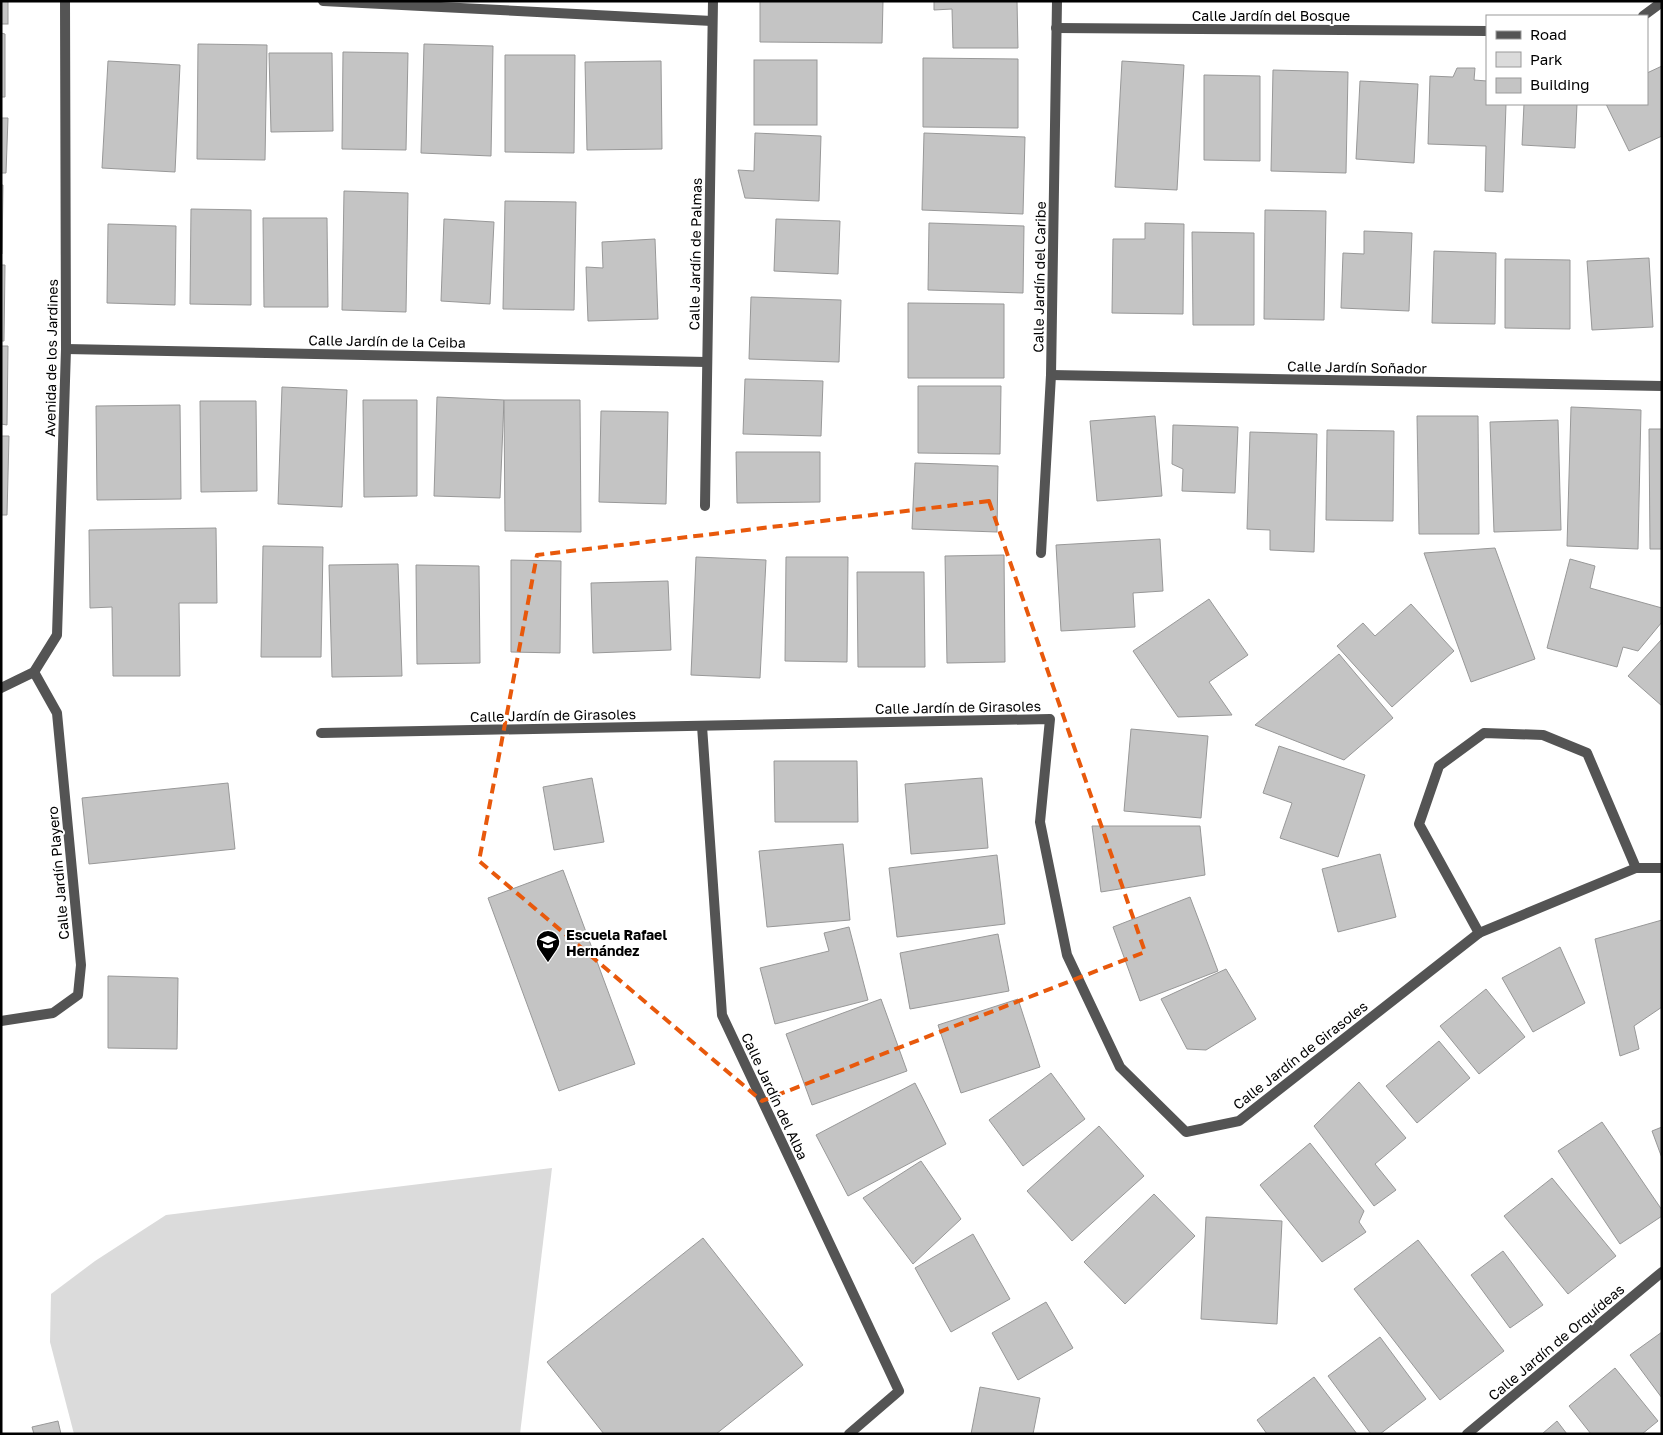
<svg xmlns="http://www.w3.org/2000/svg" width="1663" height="1435" viewBox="0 0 1663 1435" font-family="'Golos Text',sans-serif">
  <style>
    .green { fill: #dbdbdb }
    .building { fill: #c4c4c4; stroke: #989898 }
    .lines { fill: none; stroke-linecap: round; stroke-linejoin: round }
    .minor { stroke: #545454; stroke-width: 10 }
    .marked { fill: none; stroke: #e8590c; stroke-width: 4; stroke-dasharray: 10 6; stroke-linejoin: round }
    .labels { text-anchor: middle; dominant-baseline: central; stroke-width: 4; stroke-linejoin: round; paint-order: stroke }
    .street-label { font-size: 14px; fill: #000; stroke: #fff }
    .poi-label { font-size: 14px; font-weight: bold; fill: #000; stroke: #fff; text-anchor: start }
  </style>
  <rect width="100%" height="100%" fill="#fff"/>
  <!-- green -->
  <polygon class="green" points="552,1168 520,1434 74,1434 50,1342 51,1294 95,1261 166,1215"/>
  <!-- building -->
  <g class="building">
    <rect x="1" y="1" width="7" height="23"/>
    <polygon points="760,1 883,1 882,43 760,42"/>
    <polygon points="934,1 1017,1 1018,48 953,48 952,9 934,10"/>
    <polygon points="1,33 5,34 5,97 1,97"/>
    <polygon points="198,44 267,45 265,160 197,159"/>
    <polygon points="424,44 493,46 491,156 421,153"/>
    <polygon points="343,52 408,53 406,150 342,149"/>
    <polygon points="269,53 332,53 333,131 271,132"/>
    <polygon points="505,55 575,55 574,153 505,152"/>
    <polygon points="923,58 1018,59 1018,128 923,127"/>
    <rect x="754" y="60" width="63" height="65"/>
    <polygon points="108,61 180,65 175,172 102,168"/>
    <polygon points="661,61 662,149 587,150 585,62"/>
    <polygon points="1122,61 1184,65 1177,190 1115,187"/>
    <polygon points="1662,66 1662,136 1629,151 1606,104 1647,104 1647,73"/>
    <polygon points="1457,68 1475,68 1474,80 1487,81 1487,104 1506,104 1503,192 1485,191 1486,146 1428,144 1430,76 1453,77"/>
    <polygon points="1273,70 1348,72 1346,173 1271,171"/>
    <polygon points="1204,75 1260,76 1260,161 1204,160"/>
    <polygon points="1360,81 1418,84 1414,163 1356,159"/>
    <polygon points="1524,104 1577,104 1575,148 1522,145"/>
    <polygon points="1,118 8,118 6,173 1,173"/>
    <polygon points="755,133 821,136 819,201 745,198 738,170 754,171"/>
    <polygon points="924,133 1025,137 1023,214 922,210"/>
    <polygon points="1,185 3,185 2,254 1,254"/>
    <polygon points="344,191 408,193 406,312 342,310"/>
    <polygon points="505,201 576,202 574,310 503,309"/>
    <polygon points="191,209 251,210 251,305 190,304"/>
    <polygon points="1265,210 1326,211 1324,320 1264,319"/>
    <polygon points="263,218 327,218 328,307 264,307"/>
    <polygon points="444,219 494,222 490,304 441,301"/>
    <polygon points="776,219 840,221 838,274 774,271"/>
    <polygon points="929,223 1024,226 1023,293 928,290"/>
    <polygon points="1145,223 1184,224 1183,314 1112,313 1113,239 1145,239"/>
    <polygon points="108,224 176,226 175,305 107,303"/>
    <polygon points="1364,231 1412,233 1409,311 1341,308 1343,253 1364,254"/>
    <polygon points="1192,232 1254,233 1254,325 1193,325"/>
    <polygon points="655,239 658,319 588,321 586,267 603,268 602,242"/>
    <polygon points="1434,251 1496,253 1495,324 1432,323"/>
    <polygon points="1649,258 1653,327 1592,330 1587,261"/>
    <polygon points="1505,259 1570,260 1570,329 1505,328"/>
    <polygon points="1,265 5,265 4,341 1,341"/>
    <polygon points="751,297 841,300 839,362 749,359"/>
    <polygon points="908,303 1004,304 1004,378 908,378"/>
    <polygon points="1,346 8,346 7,425 1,424"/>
    <polygon points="745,379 823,381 821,436 743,434"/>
    <polygon points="918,386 1001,386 1000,454 918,453"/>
    <polygon points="282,387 347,390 342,507 278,504"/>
    <polygon points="437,397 504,400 500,498 434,496"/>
    <polygon points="363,400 417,400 417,496 364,497"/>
    <polygon points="504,400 580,400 581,532 505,531"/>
    <polygon points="200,401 256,401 257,491 201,492"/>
    <polygon points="180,405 181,499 97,500 96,406"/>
    <polygon points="1571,407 1641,410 1638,549 1567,546"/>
    <polygon points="601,411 668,412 666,504 599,502"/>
    <polygon points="1155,416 1162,496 1097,501 1090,421"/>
    <polygon points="1417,416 1478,416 1479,534 1419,534"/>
    <polygon points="1558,420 1561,530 1494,532 1490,422"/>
    <polygon points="1173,425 1238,427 1235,493 1182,491 1183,469 1172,464"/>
    <polygon points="1649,429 1662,429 1662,549 1650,549"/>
    <polygon points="1327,430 1394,431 1393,521 1326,520"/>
    <polygon points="1250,432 1317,434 1314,552 1270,550 1270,530 1247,529"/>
    <polygon points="1,436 9,436 7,515 1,515"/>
    <polygon points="736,452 820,452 820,502 737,503"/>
    <polygon points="915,463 998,466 997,532 912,529"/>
    <polygon points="216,528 217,603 179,603 180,676 113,676 112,607 90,608 89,530"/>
    <polygon points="1160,539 1163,591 1133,593 1135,627 1061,631 1056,545"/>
    <polygon points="263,546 323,547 321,657 261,657"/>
    <polygon points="1495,548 1535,659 1471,682 1424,553"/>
    <polygon points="1004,555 1005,662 947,663 945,556"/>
    <polygon points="696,557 766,560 760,678 691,675"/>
    <polygon points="786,557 848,557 847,662 785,661"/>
    <polygon points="1570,559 1595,566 1590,588 1662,608 1662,622 1638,651 1623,647 1617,667 1547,648"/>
    <polygon points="511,560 561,561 560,653 511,652"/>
    <polygon points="398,564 402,676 332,677 329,565"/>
    <polygon points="416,565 479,566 480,663 417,664"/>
    <polygon points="857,572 924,572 925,667 858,667"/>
    <polygon points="668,581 671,650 593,653 591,583"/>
    <polygon points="1209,599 1248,655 1209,682 1232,715 1178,717 1133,651"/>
    <polygon points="1411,604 1454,651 1392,707 1337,646 1363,623 1375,636"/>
    <polygon points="1662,639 1662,706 1628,676"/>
    <polygon points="1339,654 1393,718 1344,760 1255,725"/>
    <polygon points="1131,729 1208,736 1201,818 1124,811"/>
    <polygon points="1279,746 1365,775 1338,857 1280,838 1292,803 1263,793"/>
    <polygon points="774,761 857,761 858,822 775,822"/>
    <polygon points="592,778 604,842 554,850 543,787"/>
    <polygon points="982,778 988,848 911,854 905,784"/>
    <polygon points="228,783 235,849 89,864 82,798"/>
    <polygon points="1092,826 1200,826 1205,875 1101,892"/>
    <polygon points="843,844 850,920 767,927 759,851"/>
    <polygon points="1380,854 1396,917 1338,932 1322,869"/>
    <polygon points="997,855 1005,924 897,937 889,868"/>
    <polygon points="563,870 635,1064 559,1091 488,898"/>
    <polygon points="1190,897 1218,971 1140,1001 1113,927"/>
    <polygon points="1662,920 1662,1007 1634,1026 1639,1049 1620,1056 1595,939"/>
    <polygon points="849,927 868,1000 775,1024 760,968 829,951 824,933"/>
    <polygon points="998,934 1009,991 910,1009 900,953"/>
    <polygon points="1560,947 1585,1003 1533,1032 1502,978"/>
    <polygon points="1226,969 1256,1019 1206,1050 1187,1049 1161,999"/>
    <polygon points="108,976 178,978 177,1049 108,1048"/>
    <polygon points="1486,989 1525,1037 1479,1074 1440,1026"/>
    <polygon points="881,999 907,1071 812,1105 786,1034"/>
    <polygon points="1018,999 1040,1067 961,1093 938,1025"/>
    <polygon points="1439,1041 1470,1078 1417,1123 1386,1086"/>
    <polygon points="1051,1073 1085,1119 1023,1166 989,1120"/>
    <polygon points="1359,1082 1406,1138 1375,1164 1396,1190 1374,1206 1314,1126"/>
    <polygon points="915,1083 946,1144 848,1196 816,1135"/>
    <polygon points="1602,1122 1662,1210 1662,1216 1620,1244 1558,1151"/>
    <polygon points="1099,1126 1144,1176 1072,1241 1027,1191"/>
    <polygon points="1662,1127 1662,1158 1652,1131"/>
    <polygon points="1310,1143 1364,1211 1359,1222 1366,1232 1322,1262 1260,1185"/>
    <polygon points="921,1161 961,1219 913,1264 863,1198"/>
    <polygon points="1552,1178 1616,1256 1568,1294 1504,1216"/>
    <polygon points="1154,1194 1195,1236 1125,1304 1084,1262"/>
    <polygon points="1206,1217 1282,1221 1277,1324 1201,1319"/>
    <polygon points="973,1234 1010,1299 951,1332 915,1268"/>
    <polygon points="703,1238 803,1365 716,1434 604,1434 547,1362"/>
    <polygon points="1418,1240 1504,1351 1440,1400 1354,1289"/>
    <polygon points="1503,1251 1543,1305 1510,1328 1471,1275"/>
    <polygon points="1046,1302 1073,1348 1018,1380 992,1333"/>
    <polygon points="1662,1332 1662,1398 1630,1355"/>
    <polygon points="1380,1337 1426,1399 1380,1434 1371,1434 1328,1376"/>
    <polygon points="1615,1368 1658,1421 1642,1434 1591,1434 1569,1406"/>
    <polygon points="1314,1377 1357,1434 1267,1434 1257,1420"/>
    <polygon points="980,1387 1040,1398 1033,1434 971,1434"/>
    <polygon points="58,1421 61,1434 34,1434 32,1427"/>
    <polygon points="1557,1421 1567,1434 1542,1434"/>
  </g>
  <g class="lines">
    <!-- minor -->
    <g class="minor">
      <polyline points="323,1 712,21"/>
      <polyline points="1643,16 1662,2"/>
      <polyline points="1056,28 1487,31"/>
      <polyline points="66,349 707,362"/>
      <polyline points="1051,375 1662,386"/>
      <polyline points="705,506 713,1"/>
      <polyline points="1041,553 1051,375 1057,1"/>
      <polyline points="1,688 34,672 57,635 66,349 65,1"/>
      <polyline points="702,726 722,1015 899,1391 849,1434"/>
      <polyline points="321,733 1050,719 1040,822 1067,955 1120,1067 1186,1132 1239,1121 1479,933 1636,868 1662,868"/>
      <polyline points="1479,933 1419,824 1439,766 1484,733 1543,735 1587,753 1636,868"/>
      <polyline points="1,1021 53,1013 78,995 81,965 57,713 34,672"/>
      <polyline points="1467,1434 1662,1272"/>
    </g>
  </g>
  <!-- marked area -->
  <path class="marked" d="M989,501L1145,952L762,1101L479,861L537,555Z"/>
  <!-- icons -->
  <defs>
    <g id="school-pin" transform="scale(1.25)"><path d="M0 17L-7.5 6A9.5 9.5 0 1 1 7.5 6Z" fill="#000" stroke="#fff"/><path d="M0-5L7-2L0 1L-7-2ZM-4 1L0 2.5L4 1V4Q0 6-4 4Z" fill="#fff"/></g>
  </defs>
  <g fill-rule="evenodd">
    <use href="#school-pin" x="548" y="942"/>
  </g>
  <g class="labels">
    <!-- street labels -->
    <g class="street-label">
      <text x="1271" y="15">Calle Jardín del Bosque</text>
      <text transform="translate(695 254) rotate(-89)">Calle Jardín de Palmas</text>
      <text transform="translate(1039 277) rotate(-89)">Calle Jardín del Caribe</text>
      <text transform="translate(387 341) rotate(1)">Calle Jardín de la Ceiba</text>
      <text transform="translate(51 358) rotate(-89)">Avenida de los Jardines</text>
      <text transform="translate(1357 367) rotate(1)">Calle Jardín Soñador</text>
      <text transform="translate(958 707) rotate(-1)">Calle Jardín de Girasoles</text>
      <text transform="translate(553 715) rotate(-1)">Calle Jardín de Girasoles</text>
      <text transform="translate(58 873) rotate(-95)">Calle Jardín Playero</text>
      <text transform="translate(1300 1055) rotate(-38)">Calle Jardín de Girasoles</text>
      <text transform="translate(775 1096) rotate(65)">Calle Jardín del Alba</text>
      <text transform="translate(1556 1342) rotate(-40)">Calle Jardín de Orquídeas</text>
    </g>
    <!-- poi labels -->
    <g class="poi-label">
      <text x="566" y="934">Escuela Rafael<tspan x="566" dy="16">Hernández</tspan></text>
    </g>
  </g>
  <!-- border -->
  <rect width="1663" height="1435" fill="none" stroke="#000000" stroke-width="5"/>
  <!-- legend -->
  <rect x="1486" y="15" width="162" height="90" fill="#ffffff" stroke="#999999"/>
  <rect x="1496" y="31" width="25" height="8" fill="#545454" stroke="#999999"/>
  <text x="1530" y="40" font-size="15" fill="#000000">Road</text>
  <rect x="1496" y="52" width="25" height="15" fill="#dbdbdb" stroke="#999999"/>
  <text x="1530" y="65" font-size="15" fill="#000000">Park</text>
  <rect x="1496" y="78" width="25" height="15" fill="#c4c4c4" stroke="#999999"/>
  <text x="1530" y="90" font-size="15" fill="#000000">Building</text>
</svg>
